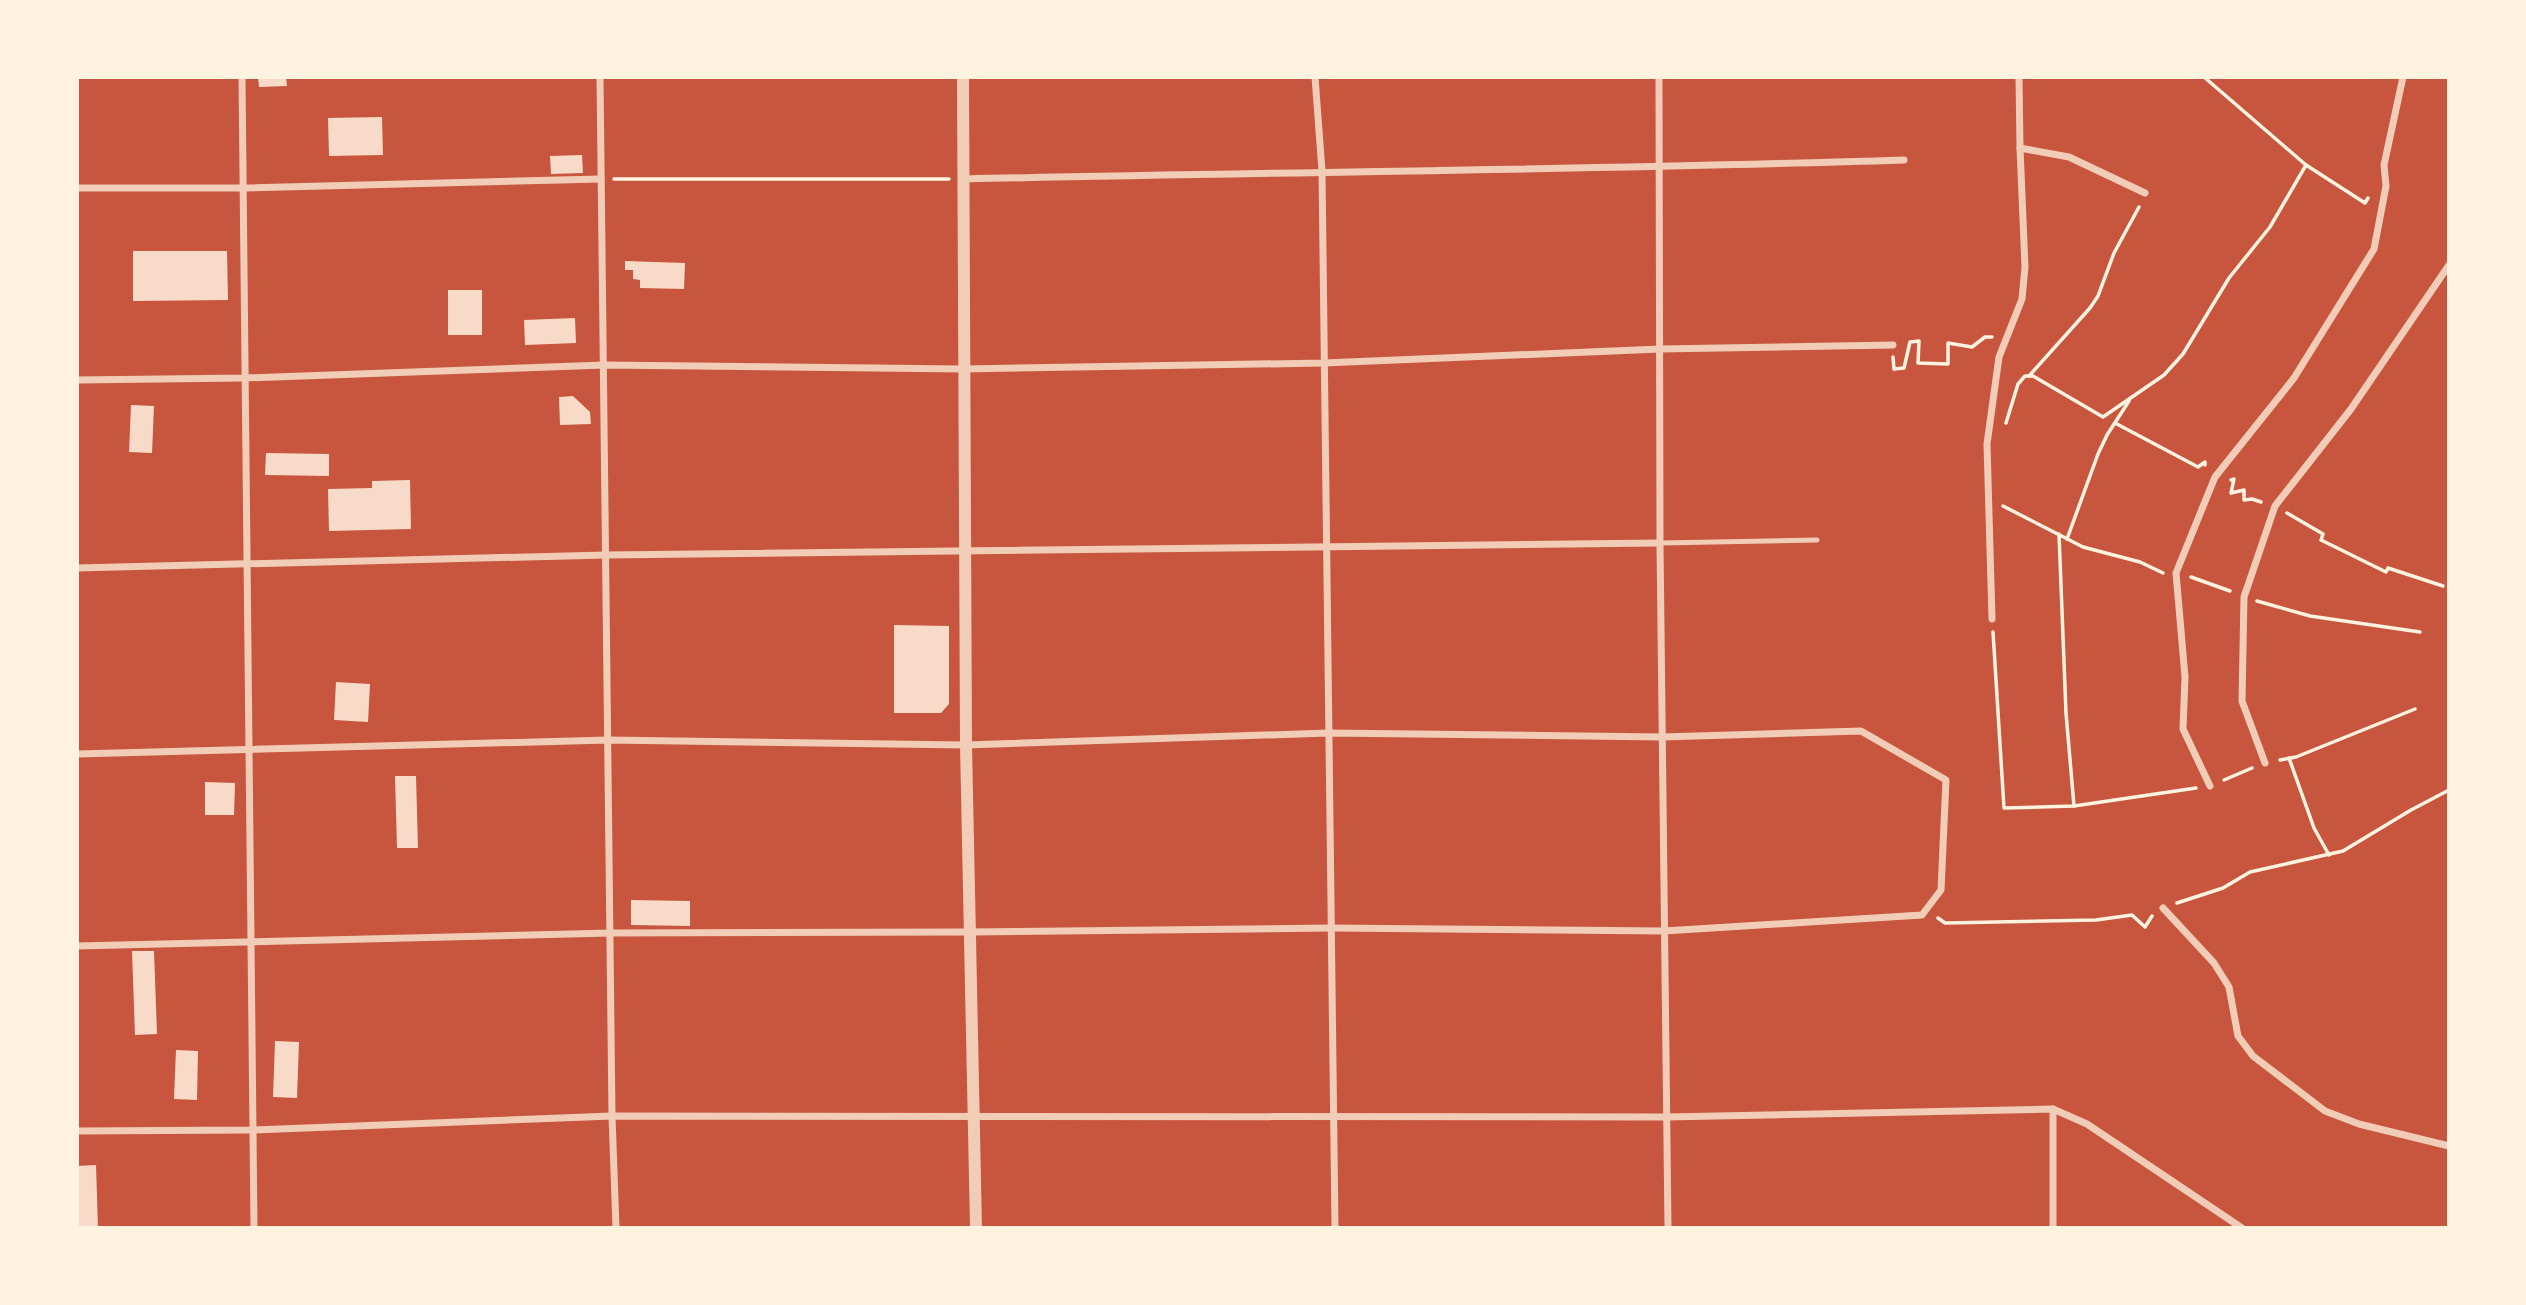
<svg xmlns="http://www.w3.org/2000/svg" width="2526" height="1305" viewBox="0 0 2526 1305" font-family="Spectral,serif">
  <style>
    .building { fill: #f7dbc8 }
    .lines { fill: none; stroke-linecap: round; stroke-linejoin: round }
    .path { stroke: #fff3e0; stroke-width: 3.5 }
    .service { stroke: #f1ccb7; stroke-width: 5 }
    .minor { stroke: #f1ccb7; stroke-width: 7 }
    .tertiary { stroke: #f1ccb7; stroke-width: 12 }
  </style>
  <rect width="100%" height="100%" fill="#c8553d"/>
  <!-- building -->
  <g class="building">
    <polygon points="258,77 286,77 287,86 259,87"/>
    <polygon points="382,117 383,155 329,156 328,118"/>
    <polygon points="582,155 583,173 551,174 550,156"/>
    <polygon points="133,251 227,251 228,300 133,301"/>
    <polygon points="625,261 685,263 684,289 640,288 640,280 633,279 633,270 625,270"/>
    <rect x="448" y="290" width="34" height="45"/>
    <polygon points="575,318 576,343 525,345 524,320"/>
    <polygon points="573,396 590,412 591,424 560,425 559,397"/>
    <polygon points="131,405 154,406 152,453 129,452"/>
    <polygon points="266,453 329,454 329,476 265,475"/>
    <polygon points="410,480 411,529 329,531 328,489 372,488 372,481"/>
    <polygon points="894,625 949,626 949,704 941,713 894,713"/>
    <polygon points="336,682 370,684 368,722 334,720"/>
    <polygon points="395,776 416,776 418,848 397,848"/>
    <polygon points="205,782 235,783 234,815 205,815"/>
    <polygon points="631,900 690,901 690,926 631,925"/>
    <polygon points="132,951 154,951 157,1034 135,1035"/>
    <polygon points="275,1041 299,1042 297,1098 273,1097"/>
    <polygon points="176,1050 198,1051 197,1100 174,1099"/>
    <polygon points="96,1165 98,1228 77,1228 77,1166"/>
  </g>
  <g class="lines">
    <!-- path -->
    <g class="path">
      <polyline points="2204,77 2306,165 2365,203 2368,198"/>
      <polyline points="614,179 949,179"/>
      <polyline points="1893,357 1894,369 1904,368 1910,342 1919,341 1918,363 1948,364 1948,343 1972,347 1985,337 1992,337"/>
      <polyline points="2029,376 2090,308 2098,296 2114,253 2139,207"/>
      <polyline points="2006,423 2018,384 2025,376 2033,376 2103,417 2164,375 2183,354 2229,278 2270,227 2306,165"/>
      <polyline points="2115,423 2198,467 2205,462 2205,465"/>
      <polyline points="2231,480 2234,479 2231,493 2244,490 2244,500 2252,499 2261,502"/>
      <polyline points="2003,506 2083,547 2140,562 2163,573"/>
      <polyline points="2287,513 2323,534 2321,540 2386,572 2388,568 2443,586"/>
      <polyline points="2059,534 2066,713 2074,806"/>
      <polyline points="2067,539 2098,454 2107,435 2129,401"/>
      <polyline points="2191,577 2230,591"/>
      <polyline points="2257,601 2310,616 2420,632"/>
      <polyline points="1993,632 2004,808 2074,806 2196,788"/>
      <polyline points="2289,758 2314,828 2329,855"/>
      <polyline points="2280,760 2296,757 2415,709"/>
      <polyline points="2224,780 2252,768"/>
      <polyline points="2177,903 2223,888 2250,872 2343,851 2411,810 2449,790"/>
      <polyline points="1938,918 1945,923 2096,920 2132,915 2145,927 2152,916"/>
    </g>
    <!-- service -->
    <polyline class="service" points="1660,543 1817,540"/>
    <!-- minor -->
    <g class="minor">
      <polyline points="242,77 254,1228"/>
      <polyline points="600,77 612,1116 616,1228"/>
      <polyline points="1315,77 1322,171 1335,1228"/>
      <polyline points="1659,77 1660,543 1668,1228"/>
      <polyline points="2020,148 2069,157 2145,193"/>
      <path d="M965,179C1278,172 1591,170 1904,160"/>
      <polyline points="77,188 243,188 601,179"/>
      <polyline points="77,380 244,378 604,365 963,369 1324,363 1660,349 1893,345"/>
      <polyline points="77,568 606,555 1660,543"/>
      <polyline points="1992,619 1987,444 1999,357 2022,299 2025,267 2020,148 2019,77"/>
      <polyline points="77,754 608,740 966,745 1328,733 1662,737 1861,731 1946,780 1941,890 1922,915 1664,931 1331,928 970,932 611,933 77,946"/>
      <polyline points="2265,763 2242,701 2244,597 2275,506 2351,409 2449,265"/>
      <polyline points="2210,786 2183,729 2185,677 2176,573 2215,477 2294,378 2374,249 2386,186 2384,165 2403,77"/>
      <polyline points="2163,908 2214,963 2229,987 2238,1036 2253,1056 2325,1111 2359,1124 2449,1146"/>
      <polyline points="77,1131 253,1130 612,1116 1666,1117 2053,1109 2087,1124 2242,1228"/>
      <polyline points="2053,1228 2053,1109"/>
    </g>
    <!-- tertiary -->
    <polyline class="tertiary" points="963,77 966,745 976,1228"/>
  </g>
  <!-- border -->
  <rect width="2526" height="1305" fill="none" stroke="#fff3e0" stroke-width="158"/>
</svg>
